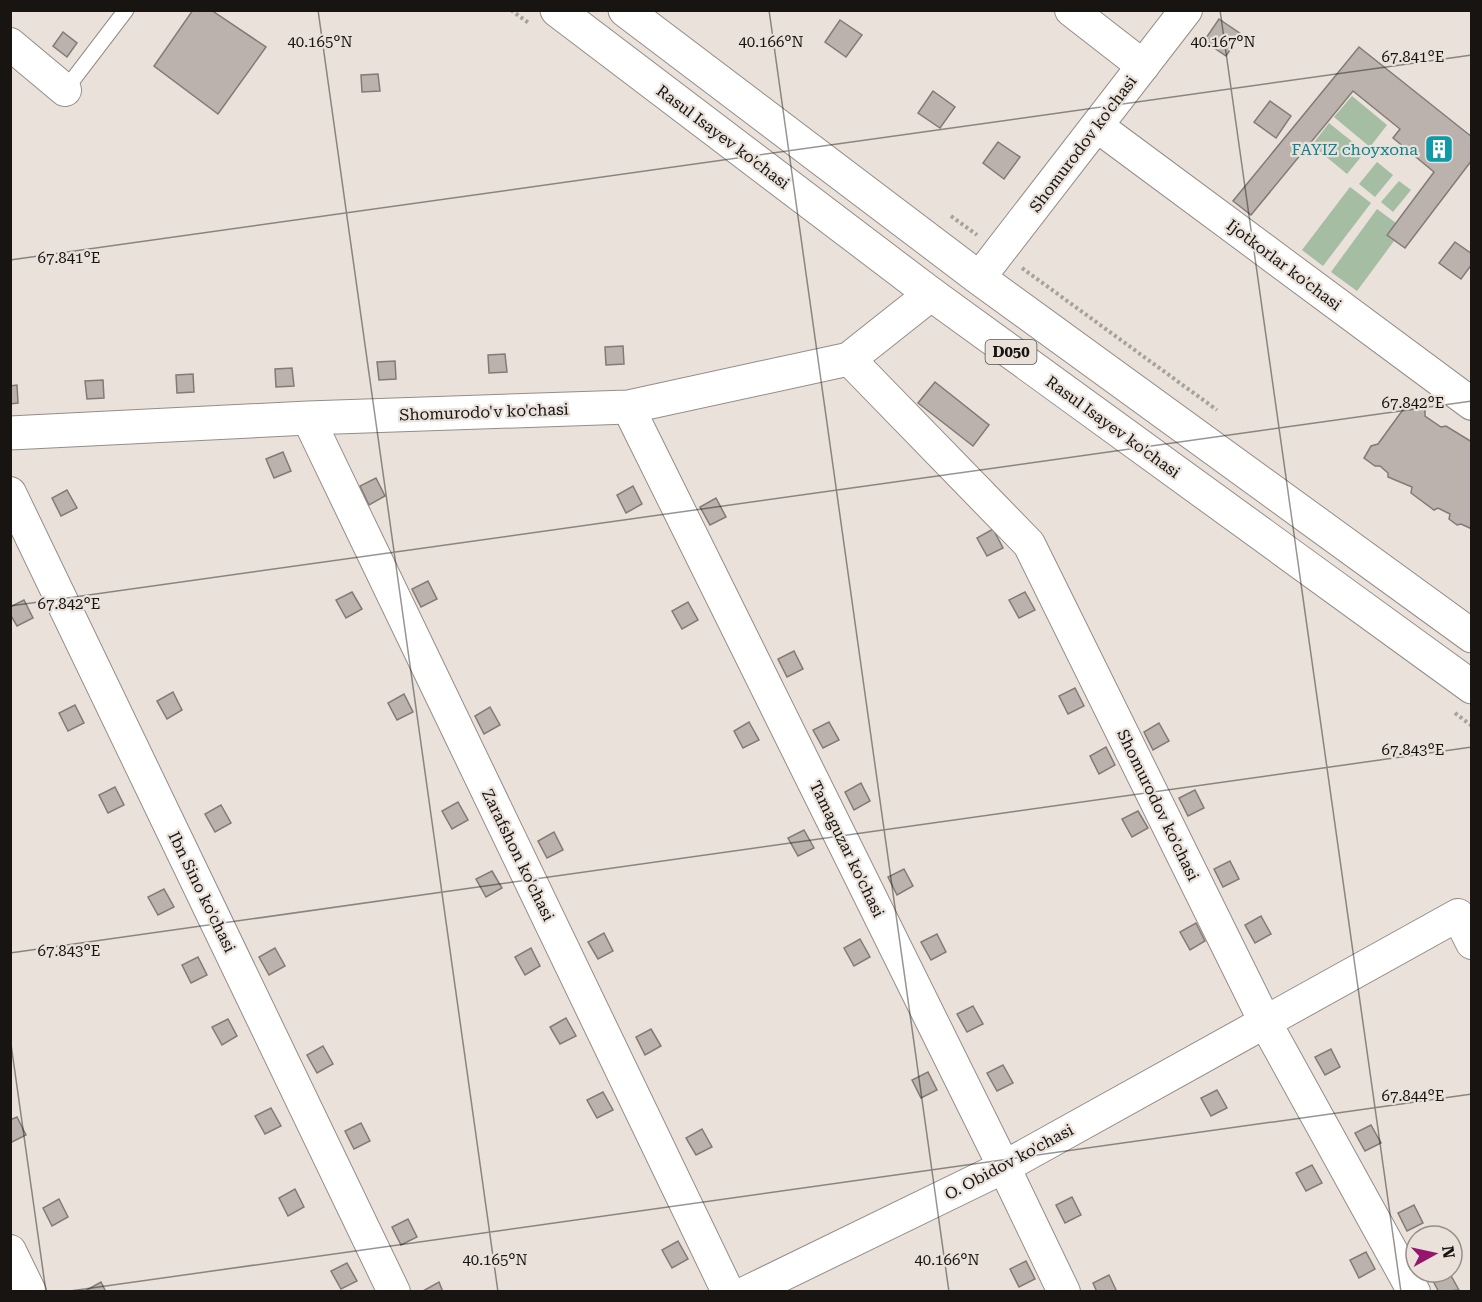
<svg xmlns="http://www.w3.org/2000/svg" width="1482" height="1302" viewBox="0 0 1482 1302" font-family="'Roboto Serif',serif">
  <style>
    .green { fill: #a4bda3 }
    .building { fill: #bbb2ad; stroke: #837a75; stroke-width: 1.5 }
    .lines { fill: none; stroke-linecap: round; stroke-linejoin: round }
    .service-casing { stroke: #948d87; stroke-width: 17 }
    .minor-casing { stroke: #948d87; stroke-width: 34 }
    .tertiary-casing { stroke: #948d87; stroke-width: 35 }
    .primary-casing { stroke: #948d87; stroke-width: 35 }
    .path { stroke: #a7a19c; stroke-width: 4; stroke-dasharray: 3 3; stroke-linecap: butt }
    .service { stroke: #fff; stroke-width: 15 }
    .minor { stroke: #fff; stroke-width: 32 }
    .tertiary { stroke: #fff; stroke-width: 33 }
    .primary { stroke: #fff; stroke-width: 33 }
    .ticks { fill: none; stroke: #171412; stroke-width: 1.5; stroke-opacity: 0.45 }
    .labels { text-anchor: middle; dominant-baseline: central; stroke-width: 4.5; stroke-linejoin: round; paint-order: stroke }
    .shield { fill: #e9e1da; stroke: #56524e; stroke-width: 1.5 }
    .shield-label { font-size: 15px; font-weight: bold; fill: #171412 }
    .street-label { font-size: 16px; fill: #171412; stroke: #e9e1da }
    .culture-label { font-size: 16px; fill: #0d838f; stroke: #e9e1da; text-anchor: end }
    .ticks-label { font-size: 15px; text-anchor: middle; fill: #171412; stroke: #e9e1da; stroke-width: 4.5; stroke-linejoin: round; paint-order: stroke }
  </style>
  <rect width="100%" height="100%" fill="#e9e1da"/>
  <!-- green -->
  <g class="green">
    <polygon points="1352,96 1387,125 1370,147 1334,117"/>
    <polygon points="1329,123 1365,152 1347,174 1312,145"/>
    <polygon points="1377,162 1393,175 1375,197 1359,184"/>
    <polygon points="1399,181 1411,190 1393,212 1381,202"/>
    <polygon points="1350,187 1371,203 1323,266 1302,250"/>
    <polygon points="1377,209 1396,223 1386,235 1394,241 1357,291 1331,272"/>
  </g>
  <!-- building -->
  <g class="building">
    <polygon points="193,10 211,10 266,47 218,114 154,66"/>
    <polygon points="1219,19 1241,34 1226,56 1204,41"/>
    <polygon points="840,20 862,35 846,57 825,42"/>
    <polygon points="63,32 77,43 67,57 53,46"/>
    <polygon points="1359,47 1472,137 1472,160 1405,248 1387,235 1434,172 1393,138 1400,129 1353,91 1251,215 1233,201"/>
    <polygon points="378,74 380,91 362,92 361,75"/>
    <polygon points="933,91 955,107 940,128 918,113"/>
    <polygon points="1270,101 1291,116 1276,138 1254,122"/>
    <polygon points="998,142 1020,157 1004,179 983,163"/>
    <polygon points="1455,242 1472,254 1472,264 1461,279 1439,263"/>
    <polygon points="623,346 624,364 606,365 605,347"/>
    <polygon points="505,354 507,372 489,373 488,355"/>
    <polygon points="395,361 396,379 379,380 377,362"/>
    <polygon points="292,368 294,386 276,387 275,369"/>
    <polygon points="193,374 194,392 177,393 176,375"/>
    <polygon points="103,380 104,398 87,399 85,381"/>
    <polygon points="935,382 989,425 973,446 918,403"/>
    <polygon points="17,385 18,403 10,404 10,386"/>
    <polygon points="1410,400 1425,410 1425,416 1441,427 1446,426 1472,442 1472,529 1461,524 1457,525 1449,519 1450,514 1438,508 1434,510 1411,493 1412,487 1388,477 1388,473 1380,466 1375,466 1364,458 1371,446 1378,444"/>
    <polygon points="283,452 291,471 274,478 266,459"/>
    <polygon points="376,478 385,496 369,505 360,486"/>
    <polygon points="633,486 642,504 626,513 617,495"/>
    <polygon points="67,490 77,508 61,516 52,498"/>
    <polygon points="716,498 726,517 710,525 700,507"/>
    <polygon points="993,529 1003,548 987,556 977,538"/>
    <polygon points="428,581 437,599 421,607 412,589"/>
    <polygon points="352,592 362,609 346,618 336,600"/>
    <polygon points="1025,592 1035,610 1019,618 1009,600"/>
    <polygon points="24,600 33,618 17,626 10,614 10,607"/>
    <polygon points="688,602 698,620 682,629 672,611"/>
    <polygon points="794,651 803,669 787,677 778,659"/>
    <polygon points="1075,688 1084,706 1068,714 1059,696"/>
    <polygon points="173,692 182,710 167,719 157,701"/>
    <polygon points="404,694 413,712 397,720 388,703"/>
    <polygon points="75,705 84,723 68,731 59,713"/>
    <polygon points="490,707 500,725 484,734 475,716"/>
    <polygon points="749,722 759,740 743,748 734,731"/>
    <polygon points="829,722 839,740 823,748 813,730"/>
    <polygon points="1159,723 1169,741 1153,750 1144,732"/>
    <polygon points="1106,747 1115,765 1099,774 1090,756"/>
    <polygon points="861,783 870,801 854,810 845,792"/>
    <polygon points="115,787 124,805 108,813 99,795"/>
    <polygon points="1195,790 1204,808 1188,816 1179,798"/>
    <polygon points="458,802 468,820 452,829 442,811"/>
    <polygon points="221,805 231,823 215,832 205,814"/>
    <polygon points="1138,811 1148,828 1132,837 1122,819"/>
    <polygon points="804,830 814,848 798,856 788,838"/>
    <polygon points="554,832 563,850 547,858 538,841"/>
    <polygon points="1230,861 1239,879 1223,887 1214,869"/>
    <polygon points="904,869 913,886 897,895 888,877"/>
    <polygon points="492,871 502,888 486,897 476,879"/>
    <polygon points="164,889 174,907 158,915 148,897"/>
    <polygon points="1261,916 1271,934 1255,943 1245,925"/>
    <polygon points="1196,923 1205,941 1190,950 1180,932"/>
    <polygon points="604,933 613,951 598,959 588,942"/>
    <polygon points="937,934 946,952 931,960 921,942"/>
    <polygon points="860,939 870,957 854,966 844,948"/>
    <polygon points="275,948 285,966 269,975 259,957"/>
    <polygon points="531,948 540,966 525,975 515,957"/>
    <polygon points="198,957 207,975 191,983 182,965"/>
    <polygon points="973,1006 983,1024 967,1032 957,1014"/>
    <polygon points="566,1018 576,1036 560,1044 550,1027"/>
    <polygon points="228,1019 237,1036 222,1045 212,1027"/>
    <polygon points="651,1029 661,1046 645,1055 636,1037"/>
    <polygon points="323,1046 333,1064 317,1073 307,1055"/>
    <polygon points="1331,1049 1340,1067 1325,1075 1315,1057"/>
    <polygon points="1003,1065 1013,1083 997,1091 987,1073"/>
    <polygon points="928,1072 937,1090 921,1098 912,1080"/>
    <polygon points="1217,1090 1227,1108 1211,1116 1201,1098"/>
    <polygon points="603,1092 613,1110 597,1118 587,1100"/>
    <polygon points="271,1108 281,1126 265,1134 255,1116"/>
    <polygon points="17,1117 26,1135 10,1143 10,1120"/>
    <polygon points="361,1123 370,1141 354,1149 345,1131"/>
    <polygon points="1371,1125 1381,1143 1365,1151 1355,1133"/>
    <polygon points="702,1129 712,1147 696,1155 686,1138"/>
    <polygon points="1312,1165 1322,1183 1306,1191 1296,1173"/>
    <polygon points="295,1189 304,1207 288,1216 279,1198"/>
    <polygon points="1072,1197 1081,1215 1065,1223 1056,1205"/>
    <polygon points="59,1199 68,1217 52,1226 43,1208"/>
    <polygon points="1414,1205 1423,1223 1407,1231 1398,1213"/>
    <polygon points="408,1219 417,1237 401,1245 392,1227"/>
    <polygon points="678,1241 688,1259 672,1268 662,1250"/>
    <polygon points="1366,1252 1375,1269 1359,1278 1350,1260"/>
    <polygon points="1026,1261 1035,1279 1019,1287 1010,1269"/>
    <polygon points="347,1263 357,1281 341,1289 331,1271"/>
    <polygon points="1449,1272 1459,1290 1439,1292 1433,1281"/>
    <polygon points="1109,1275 1117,1292 1097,1292 1093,1283"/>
    <polygon points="101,1282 106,1292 85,1292 85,1291"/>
    <polygon points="439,1282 443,1292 423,1292 423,1291"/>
  </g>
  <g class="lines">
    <!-- service casing -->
    <g class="service-casing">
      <polyline id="service" points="65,90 126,10"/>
    </g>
    <!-- minor casing -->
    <g class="minor-casing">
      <g id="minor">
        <polyline points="1071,10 1143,66"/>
        <polyline points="10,44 65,90"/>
        <polyline points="1097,126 1472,404"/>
        <polyline points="979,278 1186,10"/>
        <polyline points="849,359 1029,544 1265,1022 1414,1292"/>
        <polyline points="628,407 1004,1167 1064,1292"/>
        <polyline points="308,418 728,1292"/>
        <polyline points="10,493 394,1292"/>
        <polyline points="10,1251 30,1292"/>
        <polyline points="747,1292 1004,1167 1458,915 1472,943"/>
      </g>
    </g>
    <!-- tertiary casing -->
    <g class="tertiary-casing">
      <polyline id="tertiary" points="10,433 308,418 628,407 849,359 931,294"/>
    </g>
    <!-- primary casing -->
    <g class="primary-casing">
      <g id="primary">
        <polyline points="557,10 931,294 1472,687"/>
        <polyline points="625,10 979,278 1472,636"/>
      </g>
    </g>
    <!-- path -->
    <g class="path">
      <polyline points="511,10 530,24"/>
      <polyline points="951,216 977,235"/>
      <polyline points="1022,268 1217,410"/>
      <polyline points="1455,713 1472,726"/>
    </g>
    <!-- service -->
    <use href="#service" class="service"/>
    <!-- minor -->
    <use href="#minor" class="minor"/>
    <!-- tertiary -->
    <use href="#tertiary" class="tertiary"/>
    <!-- primary -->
    <use href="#primary" class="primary"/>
  </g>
  <!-- ticks -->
  <path class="ticks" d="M318,10L498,1292M769,10L949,1292M1220,10L1401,1292M10,260L1472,55M10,606L1472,401M10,953L1472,747M10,1037L46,1292M63,1292L1472,1094"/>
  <!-- icons -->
  <defs>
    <g id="building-square" transform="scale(1.5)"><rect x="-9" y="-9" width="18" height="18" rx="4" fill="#0f9aa8" stroke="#e9e1da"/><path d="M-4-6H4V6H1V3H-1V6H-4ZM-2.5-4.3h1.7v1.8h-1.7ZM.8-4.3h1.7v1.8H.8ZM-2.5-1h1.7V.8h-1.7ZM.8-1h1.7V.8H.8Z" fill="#fff"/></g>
  </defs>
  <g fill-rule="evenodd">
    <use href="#building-square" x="1439" y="149"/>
  </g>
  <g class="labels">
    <!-- shield labels -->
    <rect class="shield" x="985.5" y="340" width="51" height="24" rx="4.5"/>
    <g class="shield-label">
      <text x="1011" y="352">D050</text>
    </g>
    <!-- street labels -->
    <g class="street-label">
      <text transform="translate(723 137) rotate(37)">Rasul Isayev ko'chasi</text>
      <text transform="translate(1083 144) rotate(-53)">Shomurodov ko'chasi</text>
      <text transform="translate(1284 265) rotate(37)">Ijotkorlar ko'chasi</text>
      <text transform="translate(484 412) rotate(-2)">Shomurodo'v ko'chasi</text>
      <text transform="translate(1113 427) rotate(36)">Rasul Isayev ko'chasi</text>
      <text transform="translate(1158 805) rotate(64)">Shomurodov ko'chasi</text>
      <text transform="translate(847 849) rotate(64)">Tamaguzar ko'chasi</text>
      <text transform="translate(518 855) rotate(64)">Zarafshon ko'chasi</text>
      <text transform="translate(202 892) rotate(64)">Ibn Sino ko'chasi</text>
      <text transform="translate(1009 1162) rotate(-28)">O. Obidov ko'chasi</text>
    </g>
    <!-- culture labels -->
    <g class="culture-label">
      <text x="1418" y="149">FAYIZ choyxona</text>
    </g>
  </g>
  <g class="ticks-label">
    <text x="320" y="47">40.165°N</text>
    <text x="771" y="47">40.166°N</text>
    <text x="1223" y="47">40.167°N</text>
    <text x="1413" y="62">67.841°E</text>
    <text x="69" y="263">67.841°E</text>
    <text x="1413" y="408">67.842°E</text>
    <text x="69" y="609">67.842°E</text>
    <text x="1413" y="755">67.843°E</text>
    <text x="69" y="956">67.843°E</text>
    <text x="1413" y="1101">67.844°E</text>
    <text x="495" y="1265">40.165°N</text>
    <text x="947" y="1265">40.166°N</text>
  </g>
  <!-- border -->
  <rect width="1482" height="1302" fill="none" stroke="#171412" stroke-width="24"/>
  <!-- north arrow -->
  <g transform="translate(1434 1254) rotate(82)"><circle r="28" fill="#e9e1da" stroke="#958f8a" stroke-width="1.5"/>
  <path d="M0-4.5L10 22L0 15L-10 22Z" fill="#96156d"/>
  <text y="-9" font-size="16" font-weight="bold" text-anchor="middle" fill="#171412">N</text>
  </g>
</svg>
